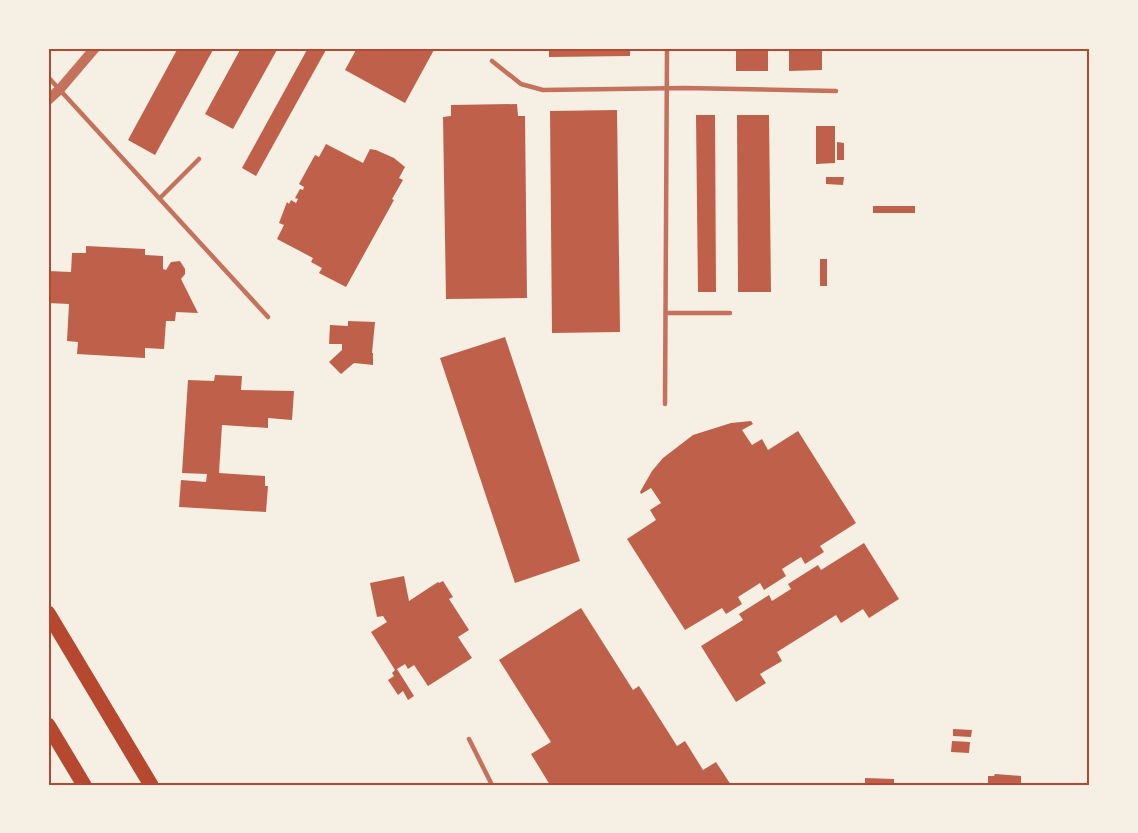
<svg xmlns="http://www.w3.org/2000/svg" width="1138" height="833" viewBox="0 0 1138 833" font-family="Lato,sans-serif">
  <style>
    .building { fill: #bf614a }
    .lines { fill: none; stroke-linecap: round; stroke-linejoin: round }
    .service { stroke: #c5725c; stroke-width: 4.5 }
    .tertiary { stroke: #c5725c; stroke-width: 10 }
    .primary { stroke: #b5482f; stroke-width: 15 }
    .neatline { fill: none; stroke: #b5482f; stroke-width: 2 }
  </style>
  <rect width="100%" height="100%" fill="#f6efe4"/>
  <!-- building -->
  <g class="building">
    <polygon points="178,48 214,48 155,155 128,140"/>
    <polygon points="241,48 278,48 233,129 205,114"/>
    <polygon points="308,48 327,48 256,176 242,168"/>
    <polygon points="357,48 435,48 405,103 345,70"/>
    <polygon points="549,48 630,48 630,56 549,57"/>
    <rect x="736" y="48" width="32" height="23"/>
    <polygon points="789,48 822,48 822,70 789,71"/>
    <polygon points="517,104 518,116 525,116 527,298 446,299 443,117 451,116 451,105"/>
    <polygon points="617,110 620,332 552,333 550,111"/>
    <polygon points="696,115 715,115 716,292 698,292"/>
    <polygon points="737,115 769,115 771,292 738,292"/>
    <polygon points="816,126 835,126 835,163 816,164"/>
    <polygon points="837,142 844,143 844,160 837,160"/>
    <polygon points="326,144 363,163 370,149 376,150 394,158 405,167 399,178 403,180 392,199 394,200 346,287 319,273 322,268 311,262 313,258 277,239 284,225 279,223 287,202 289,204 291,200 296,203 298,199 295,198 300,189 303,190 304,187 299,184 315,155 319,157"/>
    <polygon points="826,177 844,177 843,185 826,184"/>
    <rect x="873" y="206" width="42" height="7"/>
    <polygon points="86,246 145,249 145,255 163,256 163,269 166,270 171,262 180,261 185,269 185,274 181,279 198,313 176,312 175,321 166,321 164,349 145,348 145,358 77,354 78,342 67,341 69,304 48,303 48,271 71,272 72,253 86,253"/>
    <rect x="820" y="259" width="7" height="27"/>
    <polygon points="348,321 375,322 372,353 373,353 373,365 354,363 341,374 329,362 342,350 342,344 329,344 330,325 348,326"/>
    <polygon points="505,337 580,561 515,583 440,358"/>
    <polygon points="215,375 242,376 241,390 294,391 292,420 268,418 268,428 222,425 219,473 265,476 265,486 268,486 266,512 179,507 181,480 206,482 207,474 182,473 188,380 214,381"/>
    <polygon points="751,421 753,424 742,430 752,445 762,439 768,450 798,431 856,523 820,546 824,552 805,564 801,557 782,569 786,576 764,590 760,583 738,597 742,604 726,614 722,608 685,630 627,539 656,520 650,510 661,503 651,488 641,494 640,492 652,471 663,458 693,435 731,423"/>
    <polygon points="864,543 899,599 869,618 863,609 841,623 836,615 777,652 782,661 760,674 766,683 736,702 701,646 743,620 739,614 769,595 772,601 791,589 788,584 818,565 821,570"/>
    <polygon points="404,576 409,601 438,582 439,583 443,581 453,597 449,599 469,630 458,637 472,658 428,686 414,665 408,669 405,664 397,669 414,696 408,700 403,691 398,695 388,680 394,676 392,673 395,670 371,632 387,622 383,616 377,617 370,583"/>
    <polygon points="581,608 633,690 639,686 677,746 685,741 703,770 716,762 731,785 550,785 531,754 551,742 499,660"/>
    <polygon points="953,729 972,730 971,737 953,736"/>
    <polygon points="952,741 970,742 969,753 951,752"/>
    <polygon points="995,774 1021,776 1021,785 988,785 988,776 994,776"/>
    <polygon points="865,778 894,779 894,785 865,785"/>
  </g>
  <g class="lines">
    <!-- service -->
    <g class="service">
      <polyline points="492,61 521,84 543,90 685,88 836,91"/>
      <polyline points="48,77 268,317"/>
      <polyline points="160,198 199,159"/>
      <polyline points="666,313 730,313"/>
      <polyline points="665,404 667,48"/>
      <polyline points="469,739 492,785"/>
    </g>
    <!-- tertiary -->
    <polyline class="tertiary" points="48,100 60,89 95,48"/>
    <!-- primary -->
    <g class="primary">
      <polyline points="48,613 151,785"/>
      <polyline points="48,725 84,785"/>
    </g>
  </g>
  <!-- border -->
  <rect width="1138" height="833" fill="none" stroke="#f6efe4" stroke-width="99"/>
  <rect x="50" y="50" width="1038" height="734" class="neatline"/>
</svg>
